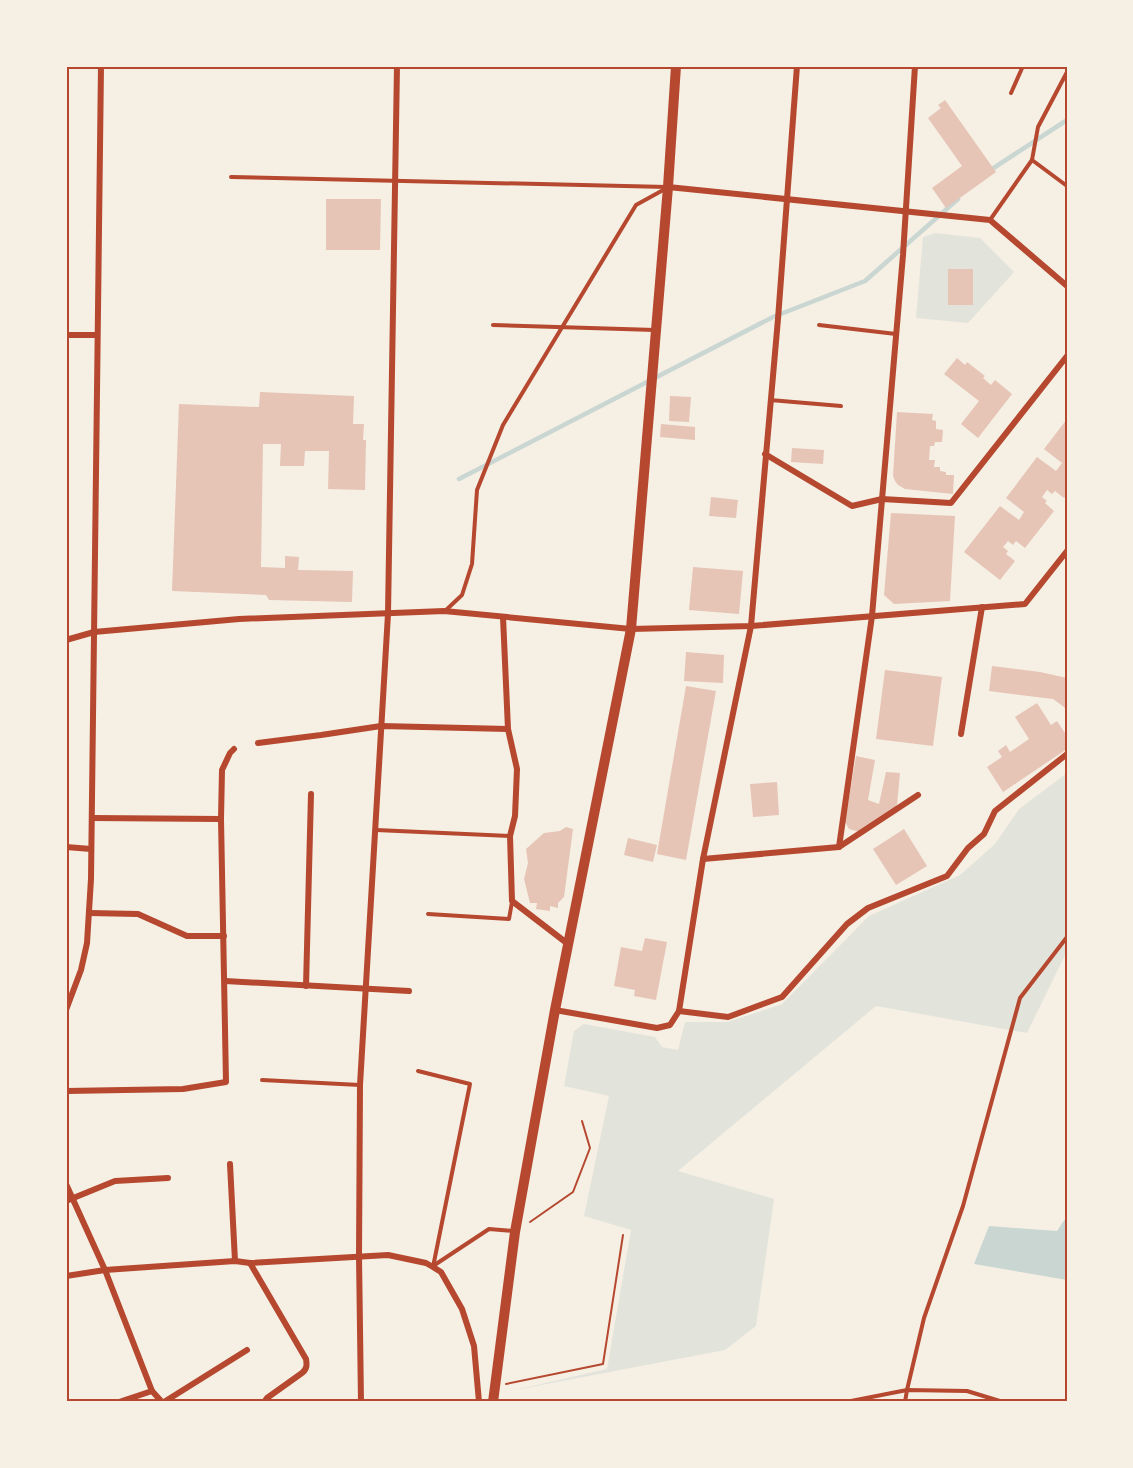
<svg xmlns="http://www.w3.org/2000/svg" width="1133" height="1468" viewBox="0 0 1133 1468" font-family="Jost,sans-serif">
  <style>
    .green { fill: #e2e4dc }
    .water { fill: #c9d6d2 }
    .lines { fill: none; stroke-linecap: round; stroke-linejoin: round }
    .stream { stroke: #c9d6d2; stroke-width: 4.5 }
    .building { fill: #e6c5b7 }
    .path { stroke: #b5482f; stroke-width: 2 }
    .service { stroke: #b5482f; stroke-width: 4 }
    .minor { stroke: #b5482f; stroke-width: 6 }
    .tertiary { stroke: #b5482f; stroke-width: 10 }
    .neatline { fill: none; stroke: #b5482f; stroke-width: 2 }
  </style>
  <rect width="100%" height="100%" fill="#f6efe4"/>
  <!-- green -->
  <g class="green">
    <polygon points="935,233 980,238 1014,272 968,323 916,318 923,237"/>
    <polygon points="1067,773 1067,951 1027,1033 876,1006 678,1171 774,1199 756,1326 725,1350 510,1391 607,1369 631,1230 584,1216 609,1096 564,1086 574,1031 584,1024 655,1037 662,1047 678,1050 685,1022 728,1022 782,1004 869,916 960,875 995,844 1019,809"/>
  </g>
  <!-- water -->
  <polygon class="water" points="1067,1216 1067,1280 974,1264 989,1226 1057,1231"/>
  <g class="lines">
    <!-- stream -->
    <g class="stream">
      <polyline points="989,171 1067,120"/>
      <polyline points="459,479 773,317 865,281 958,199"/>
    </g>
  </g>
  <!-- building -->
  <g class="building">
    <polygon points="945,100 996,172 946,208 932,188 962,166 928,118 941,108 938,105"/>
    <polygon points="326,199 381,199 380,250 326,250"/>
    <rect x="948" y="269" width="25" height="36"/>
    <polygon points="957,358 965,365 967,362 985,376 983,378 991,385 995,380 1012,394 978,438 961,424 979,401 944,374"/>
    <polygon points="260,392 354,396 353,424 364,424 363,440 366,440 365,490 328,489 329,451 305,451 304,466 280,466 281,444 263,444 261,567 285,568 285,556 299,557 298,570 353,571 352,602 269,600 266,595 172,591 179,404 259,407"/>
    <polygon points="670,396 691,397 689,422 669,421"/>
    <polygon points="897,412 933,414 932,420 936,421 936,429 943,430 942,442 935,442 934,446 930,446 929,460 935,460 934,467 940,467 940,471 946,472 946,475 954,475 953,494 905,489 898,485 895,481 893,476"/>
    <polygon points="1067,419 1067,494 1064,498 1055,491 1052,494 1047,490 1042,497 1047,501 1045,503 1054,511 1025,548 1016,541 1013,545 1008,541 1003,547 1008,551 1006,554 1015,561 1000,580 964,552 1000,506 1019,520 1024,512 1006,498 1037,457 1056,471 1062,463 1044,449"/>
    <polygon points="661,424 695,427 695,440 660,437"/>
    <polygon points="792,448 824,450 823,464 791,462"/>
    <polygon points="711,497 738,500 736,518 709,516"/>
    <polygon points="891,513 955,516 950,601 894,604 884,595"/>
    <polygon points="693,567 743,571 739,614 689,610"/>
    <polygon points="686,652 724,655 723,683 684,681"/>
    <polygon points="992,666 1040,672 1067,678 1067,711 1064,707 1053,699 989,691"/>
    <polygon points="885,670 942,677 933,746 876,739"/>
    <polygon points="686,686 716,691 686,860 657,854"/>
    <polygon points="1037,703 1051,725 1057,721 1067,736 1067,749 1003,792 987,767 1002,757 998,751 1006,745 1010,752 1029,739 1015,717"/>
    <polygon points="856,756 875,760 868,800 879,804 886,772 900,773 897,805 895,808 859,831 856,831 849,829 845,822"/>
    <polygon points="777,782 779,815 753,817 750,784"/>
    <polygon points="566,827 573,829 564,897 558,903 558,908 550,906 550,911 536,909 537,903 530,903 524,879 528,863 526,849 544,833 560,831"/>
    <polygon points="904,829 927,866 896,885 873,849"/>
    <polygon points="628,838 657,845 653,862 624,855"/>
    <polygon points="645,938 667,942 656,1000 634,996 635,990 614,986 621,947 642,951"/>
  </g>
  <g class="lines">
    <!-- path -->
    <g class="path">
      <polyline points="530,1222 573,1192 590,1148 582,1121"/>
      <polyline points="506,1384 603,1364 623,1235"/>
    </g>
    <!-- service -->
    <g class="service">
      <polyline points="1011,93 1023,66"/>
      <polyline points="1032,160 1038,127 1067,72"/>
      <polyline points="231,177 667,187"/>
      <polyline points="990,220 1032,160 1067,186"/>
      <polyline points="493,325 655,330"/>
      <polyline points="819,325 896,334"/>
      <polyline points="770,400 841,406"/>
      <polyline points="445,611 462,595 472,564 477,490 503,425 636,205 665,189"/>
      <polyline points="376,830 510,836"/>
      <polyline points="428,914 509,919 512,902"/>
      <polyline points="418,1071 470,1084 433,1267"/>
      <polyline points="262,1080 360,1085"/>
      <polyline points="433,1266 489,1229 513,1231"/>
      <polyline points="846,1402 907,1390 967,1391 1003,1402"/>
      <polyline points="905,1402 907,1390 924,1318 963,1206 1020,998 1067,937"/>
    </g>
    <!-- minor -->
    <g class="minor">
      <polyline points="668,187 990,220 1067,286"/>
      <polyline points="66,335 97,335"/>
      <polyline points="765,454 852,506 882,499 951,503 1067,356"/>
      <polyline points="503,617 508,729"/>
      <polyline points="66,640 94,632 239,619 444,611 631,629 751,626 1025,604 1067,551"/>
      <polyline points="961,734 982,607"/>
      <polyline points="258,743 321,735 381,726 508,729 517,769 515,816 510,836 512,901 568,944"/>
      <polyline points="92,818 221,819"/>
      <polyline points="66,847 91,849"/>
      <polyline points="839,847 872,616 903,255 915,66"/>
      <polyline points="703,859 839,847 918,795"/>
      <polyline points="89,913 138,914 187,936 224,936"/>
      <polyline points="225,981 409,991"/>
      <polyline points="306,986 311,794"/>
      <polyline points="66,1010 81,970 87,943 91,879 101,66"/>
      <polyline points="555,1010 657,1028 670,1025 679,1011 703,859 751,626 778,319 797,66"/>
      <polyline points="679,1011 728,1017 782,997 847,924 868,908 947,876 968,848 984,834 995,811 1067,754"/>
      <polyline points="66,1091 183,1089 226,1082 221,819 222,770 230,753 234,749"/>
      <polyline points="230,1164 235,1261"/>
      <polyline points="66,1184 105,1270 152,1391 162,1402"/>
      <polyline points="66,1201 115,1181 168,1178"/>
      <path d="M250,1263L306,1359C307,1365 307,1369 302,1373L267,1398L264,1402"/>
      <polyline points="66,1276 105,1270 235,1261 250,1263 388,1255 426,1263 433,1267 441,1272 462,1309 474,1346 479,1402"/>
      <polyline points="119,1402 152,1391"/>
      <polyline points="164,1402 247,1350"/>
      <polyline points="361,1402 359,1256 360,1085 388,614 397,66"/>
    </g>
    <!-- tertiary -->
    <polyline class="tertiary" points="493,1402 515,1232 555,1010 631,629 668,187 676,66"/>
  </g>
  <!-- border -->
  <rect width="1133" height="1468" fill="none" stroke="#f6efe4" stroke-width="135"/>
  <rect x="68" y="68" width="998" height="1332" class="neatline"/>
</svg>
